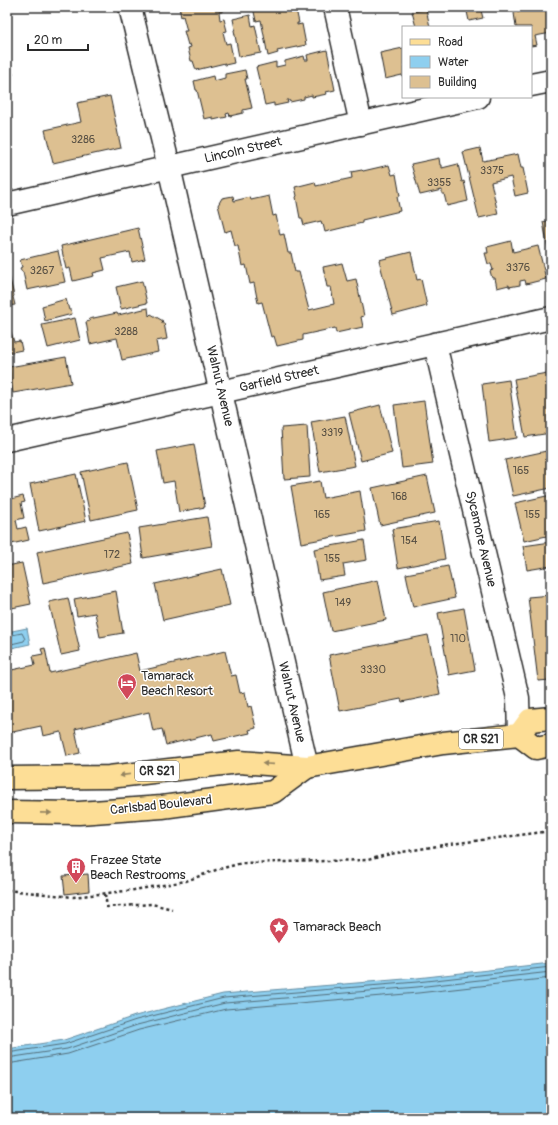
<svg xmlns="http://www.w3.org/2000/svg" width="558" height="1125" viewBox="0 0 558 1125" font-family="Pangolin,sans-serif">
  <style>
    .water { fill: #8ecfef; stroke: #668da1 }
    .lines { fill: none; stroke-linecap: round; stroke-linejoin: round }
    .shore { stroke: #536d79; stroke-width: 1 }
    .building { fill: #ddc091; stroke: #2b2b2b }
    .minor-casing { stroke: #2b2b2b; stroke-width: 25 }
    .major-casing { stroke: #2b2b2b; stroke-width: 25 }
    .path { stroke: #2b2b2b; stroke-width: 2.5; stroke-dasharray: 3 3; stroke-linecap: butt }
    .minor { stroke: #fff; stroke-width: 22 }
    .major { stroke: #fdde96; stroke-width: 22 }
    .oneway { fill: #948460 }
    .labels { text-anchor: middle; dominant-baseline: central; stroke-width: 3; stroke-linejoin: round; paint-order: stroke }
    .number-label { font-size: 11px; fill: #585044 }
    .shield { fill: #fff; stroke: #6b6b6b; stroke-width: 1 }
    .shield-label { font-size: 12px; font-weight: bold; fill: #2b2b2b }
    .street-label { font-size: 13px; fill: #2b2b2b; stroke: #fff }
    .poi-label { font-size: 13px; fill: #2b2b2b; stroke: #fff; text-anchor: start }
  </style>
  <rect width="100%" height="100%" fill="#fff"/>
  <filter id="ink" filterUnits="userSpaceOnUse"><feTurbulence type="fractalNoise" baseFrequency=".025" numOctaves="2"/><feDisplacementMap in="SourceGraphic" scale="8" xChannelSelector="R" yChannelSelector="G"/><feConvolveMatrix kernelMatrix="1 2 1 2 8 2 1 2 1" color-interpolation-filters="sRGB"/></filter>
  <g filter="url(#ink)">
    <!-- water -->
    <g class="water">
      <polygon points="27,628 30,644 7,649 7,632"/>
      <polygon points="551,963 551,1118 7,1118 7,1049 64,1040 135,1016 223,994 417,978"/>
    </g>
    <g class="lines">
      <!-- shore -->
      <g class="shore">
        <polyline points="7,636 22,633 25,639 24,641 7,645"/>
        <polyline points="7,1053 65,1044 136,1020 224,998 417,982 551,967"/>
        <polyline points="7,1058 67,1049 137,1025 225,1003 417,987 551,972"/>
        <polyline points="7,1064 68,1054 139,1030 226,1009 418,993 551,978"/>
      </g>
    </g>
    <!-- building -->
    <g class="building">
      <polygon points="179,7 222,7 223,12 219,12 220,20 224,19 227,31 223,32 226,44 230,43 234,63 225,65 225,63 196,70 193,61 191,61 188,48 191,47 190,44 188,45 184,31 187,31 183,16 181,17"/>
      <polygon points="253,7 293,7 294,10 296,9 299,23 297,23 297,25 302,24 306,45 277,51 278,53 268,56 261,20 256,21"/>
      <polygon points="466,7 480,7 483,18 469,21"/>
      <polygon points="535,7 548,7 551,21 551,33 535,36 537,45 531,46 531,27 516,27 514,13 536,8"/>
      <polygon points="426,9 430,27 416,27 412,12"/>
      <polygon points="250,15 252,26 255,25 261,53 239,57 234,30 235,29 233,19"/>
      <polygon points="403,48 403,77 402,75 385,79 380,53"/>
      <polygon points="327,50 335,90 326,92 327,94 312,97 312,95 304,97 304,99 290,102 289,100 287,100 288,103 274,106 274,103 265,105 256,67 276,62 276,67 285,65 285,61 304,56 305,60 308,60 307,55"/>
      <polygon points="9,54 13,75 7,77 7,55"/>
      <polygon points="245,70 247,79 245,79 252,108 243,110 243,113 230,116 229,113 226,114 227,117 213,120 213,117 204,119 197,90 196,90 194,81 213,76 214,81 225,78 225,74"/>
      <polygon points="110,96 121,148 53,163 45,130 81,122 77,103"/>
      <polygon points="480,148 483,161 518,154 521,168 523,168 528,193 515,196 511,177 491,182 498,214 479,218 463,152"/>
      <polygon points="439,158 440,165 442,165 442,168 458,164 462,182 464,181 468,201 447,206 444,194 442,194 442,190 420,195 411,164"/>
      <polygon points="389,165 392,175 396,174 400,196 397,197 400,211 362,220 362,223 325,232 323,224 322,224 321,221 304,225 302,218 300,218 296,197 297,196 295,187 315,182 316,186 352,178 351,172 362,170 363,171"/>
      <polygon points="233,196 234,201 250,197 251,200 269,196 273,216 276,215 280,235 284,234 288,253 291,253 295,272 299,272 309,310 334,304 331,287 327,287 323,267 342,263 347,281 356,279 364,316 361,317 363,327 336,333 335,328 303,335 303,340 277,346 274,336 271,337 262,302 258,303 254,283 250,284 246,265 242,266 238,246 235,246 231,230 225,232 218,205 222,198"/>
      <polygon points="551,220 551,264 543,222"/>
      <polygon points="138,228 145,259 132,262 130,252 102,258 105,270 93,273 94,276 73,281 70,268 66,269 61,246"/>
      <polygon points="511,241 513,252 538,246 546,279 526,284 525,280 520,281 520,285 509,287 509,285 497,288 495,278 492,278 490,271 493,270 491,264 488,264 485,253 488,253 487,247"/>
      <polygon points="58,251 65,282 27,290 23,272 22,272 20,268 22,267 20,260"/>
      <polygon points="411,252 417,280 421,279 427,306 393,315 379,260"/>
      <polygon points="7,266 14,296 13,297 15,305 7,306"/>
      <polygon points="142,281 147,303 121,309 116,287"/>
      <polygon points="66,299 69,310 71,310 72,314 45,321 42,306"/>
      <polygon points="148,308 149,316 151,314 163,321 161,323 164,323 167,339 156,341 158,352 122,360 117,338 90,344 86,322 90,321 89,319 117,313 118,315"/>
      <polygon points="75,318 80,340 48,348 42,325"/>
      <polygon points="11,332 14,342 20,341 22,350 7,353 7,333"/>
      <polygon points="66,357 71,383 13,393 9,367"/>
      <polygon points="547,373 551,395 551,433 525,437 514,379"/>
      <polygon points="509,380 517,438 489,442 482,384"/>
      <polygon points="424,401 433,464 402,468 394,405"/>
      <polygon points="380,405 392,453 361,461 349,413"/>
      <polygon points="345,416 355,466 320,472 311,422"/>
      <polygon points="307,426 310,477 284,479 281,428"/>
      <polygon points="194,444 205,507 179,512 174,481 163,483 157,451"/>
      <polygon points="551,450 551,488 513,496 505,460"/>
      <polygon points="128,462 138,510 91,520 81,472"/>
      <polygon points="76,474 86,521 39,531 30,484"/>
      <polygon points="427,476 435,513 380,525 372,488"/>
      <polygon points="320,481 323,498 360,491 366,531 301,543 291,486"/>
      <polygon points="551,495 551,535 524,541 515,503"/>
      <polygon points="23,496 25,502 21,503 24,518 16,520 18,529 26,527 29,540 7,545 7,500"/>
      <polygon points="207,517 212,546 143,558 139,528"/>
      <polygon points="439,521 445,559 398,568 392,529"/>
      <polygon points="127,533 133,564 43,583 37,552"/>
      <polygon points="364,540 367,560 343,564 345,576 319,580 314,549"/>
      <polygon points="551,542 551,566 527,570 523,546"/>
      <polygon points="22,563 31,604 7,609 7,566"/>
      <polygon points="448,566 455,598 413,607 406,574"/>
      <polygon points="222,569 230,605 163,620 155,584"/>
      <polygon points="378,580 386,620 331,631 323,592"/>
      <polygon points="116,591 123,633 100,637 95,613 77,616 74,599"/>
      <polygon points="551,595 551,680 538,681 528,597"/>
      <polygon points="68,598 80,651 61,655 49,602"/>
      <polygon points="464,608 475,670 449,675 438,613"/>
      <polygon points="428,635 440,694 402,702 401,699 340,711 329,655"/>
      <polygon points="45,648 50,673 136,653 140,671 225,651 231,676 236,675 240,693 245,692 248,707 251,706 256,728 249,730 250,733 214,741 212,734 166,745 162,729 153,731 149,712 75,729 80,753 67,756 61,732 43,736 41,726 8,733 10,739 7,739 7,671 35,665 33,656 43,654 41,649"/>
      <polygon points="88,874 89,891 65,894 63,876"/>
    </g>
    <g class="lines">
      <!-- minor casing -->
      <g class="minor-casing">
        <g id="minor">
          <polyline points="130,7 169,167 307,767"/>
          <polyline points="335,7 361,124"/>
          <polyline points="531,85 551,81"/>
          <polyline points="7,204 478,97"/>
          <polyline points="435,344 518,698 519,735"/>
          <polyline points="7,440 551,318"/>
        </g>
      </g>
      <!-- major casing -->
      <g class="major-casing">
        <g id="major">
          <polyline points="519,735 530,720 551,718"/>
          <polyline points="7,778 109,777 239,762 307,767 443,743 519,735 536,748 551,745"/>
          <polyline points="7,812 79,813 162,807 273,792 307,767"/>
        </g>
      </g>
      <!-- path -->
      <g class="path">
        <polyline points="7,890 73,897 134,890 186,881 216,870 242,863 368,860 390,854 443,845 551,831"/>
        <polyline points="105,894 107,907 152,904 172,909"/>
      </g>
      <!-- minor -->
      <use href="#minor" class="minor"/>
      <!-- major -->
      <use href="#major" class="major"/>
    </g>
    <!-- one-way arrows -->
    <defs><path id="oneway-solid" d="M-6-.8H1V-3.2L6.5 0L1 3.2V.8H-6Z"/></defs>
    <g class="oneway">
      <use href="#oneway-solid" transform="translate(268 764) rotate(-176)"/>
      <use href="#oneway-solid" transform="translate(125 775) rotate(173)"/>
      <use href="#oneway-solid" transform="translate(46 813) rotate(1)"/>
    </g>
  </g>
  <!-- icons -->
  <defs>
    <g id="hotel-pin" transform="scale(1)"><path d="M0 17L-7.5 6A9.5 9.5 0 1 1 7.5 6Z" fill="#d1495b" stroke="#fff"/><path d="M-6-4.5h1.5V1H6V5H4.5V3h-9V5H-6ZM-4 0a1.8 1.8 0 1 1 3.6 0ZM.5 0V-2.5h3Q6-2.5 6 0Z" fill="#fff"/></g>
    <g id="building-pin" transform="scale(1)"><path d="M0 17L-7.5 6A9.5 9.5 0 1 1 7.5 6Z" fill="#d1495b" stroke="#fff"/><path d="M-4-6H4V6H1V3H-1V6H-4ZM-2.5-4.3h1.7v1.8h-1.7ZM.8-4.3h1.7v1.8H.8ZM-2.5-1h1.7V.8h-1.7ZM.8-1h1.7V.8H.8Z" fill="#fff"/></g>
    <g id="sight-pin" transform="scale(1)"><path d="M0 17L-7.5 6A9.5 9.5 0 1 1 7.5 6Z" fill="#d1495b" stroke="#fff"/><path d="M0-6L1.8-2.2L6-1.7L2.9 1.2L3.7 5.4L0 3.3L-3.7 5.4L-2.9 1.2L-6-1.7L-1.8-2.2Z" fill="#fff"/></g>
  </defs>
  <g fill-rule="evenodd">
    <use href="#hotel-pin" x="127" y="683"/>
    <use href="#building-pin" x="76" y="867"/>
    <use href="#sight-pin" x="279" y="927"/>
  </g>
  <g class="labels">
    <!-- number labels -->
    <g class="number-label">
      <text x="83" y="139">3286</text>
      <text x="492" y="170">3375</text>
      <text x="439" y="182">3355</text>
      <text x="518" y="267">3376</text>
      <text x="42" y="270">3267</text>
      <text x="126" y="331">3288</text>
      <text x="332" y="432">3319</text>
      <text x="521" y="470">165</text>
      <text x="399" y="496">168</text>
      <text x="322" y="514">165</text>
      <text x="532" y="514">155</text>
      <text x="409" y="540">154</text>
      <text x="112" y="554">172</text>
      <text x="332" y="558">155</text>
      <text x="343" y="602">149</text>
      <text x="458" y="638">110</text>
      <text x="373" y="669">3330</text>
    </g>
    <!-- shield labels -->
    <g class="shield">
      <rect x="459" y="729" width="44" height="20" rx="3"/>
      <rect x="135" y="761" width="44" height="20" rx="3"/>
    </g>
    <g class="shield-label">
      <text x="481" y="739">CR S21</text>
      <text x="157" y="771">CR S21</text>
    </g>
    <!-- street labels -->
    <g class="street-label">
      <text transform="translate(243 150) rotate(-13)">Lincoln Street</text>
      <text transform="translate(279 379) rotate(-13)">Garfield Street</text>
      <text transform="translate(220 386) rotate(77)">Walnut Avenue</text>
      <text transform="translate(481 539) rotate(77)">Sycamore Avenue</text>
      <text transform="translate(292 702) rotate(77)">Walnut Avenue</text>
      <text transform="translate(161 805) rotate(-6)">Carlsbad Boulevard</text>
    </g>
    <!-- poi labels -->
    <g class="poi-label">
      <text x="141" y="676">Tamarack<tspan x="141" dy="15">Beach Resort</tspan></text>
      <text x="90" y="860">Frazee State<tspan x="90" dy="15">Beach Restrooms</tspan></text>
      <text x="293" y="927">Tamarack Beach</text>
    </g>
  </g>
  <!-- margin -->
  <rect width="558" height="1125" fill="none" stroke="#fff" stroke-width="24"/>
  <rect x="12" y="12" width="534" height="1101" fill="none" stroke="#2b2b2b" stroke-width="1.5" filter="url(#ink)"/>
  <!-- legend -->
  <rect x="402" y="26" width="130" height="72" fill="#ffffff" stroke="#aaaaaa"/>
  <rect x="410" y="39" width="20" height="6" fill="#fdde96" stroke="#aaaaaa"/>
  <text x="438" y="46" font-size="12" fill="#2b2b2b">Road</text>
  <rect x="410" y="56" width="20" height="12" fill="#8ecfef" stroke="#aaaaaa"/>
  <text x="438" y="66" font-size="12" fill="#2b2b2b">Water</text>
  <rect x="410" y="76" width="20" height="12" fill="#ddc091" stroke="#aaaaaa"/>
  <text x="438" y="86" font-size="12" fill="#2b2b2b">Building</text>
  <!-- scale -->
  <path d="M28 44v6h60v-6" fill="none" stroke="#2b2b2b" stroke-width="2"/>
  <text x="34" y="44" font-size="12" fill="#2b2b2b" stroke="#ffffff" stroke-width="3" paint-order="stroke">20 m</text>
</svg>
